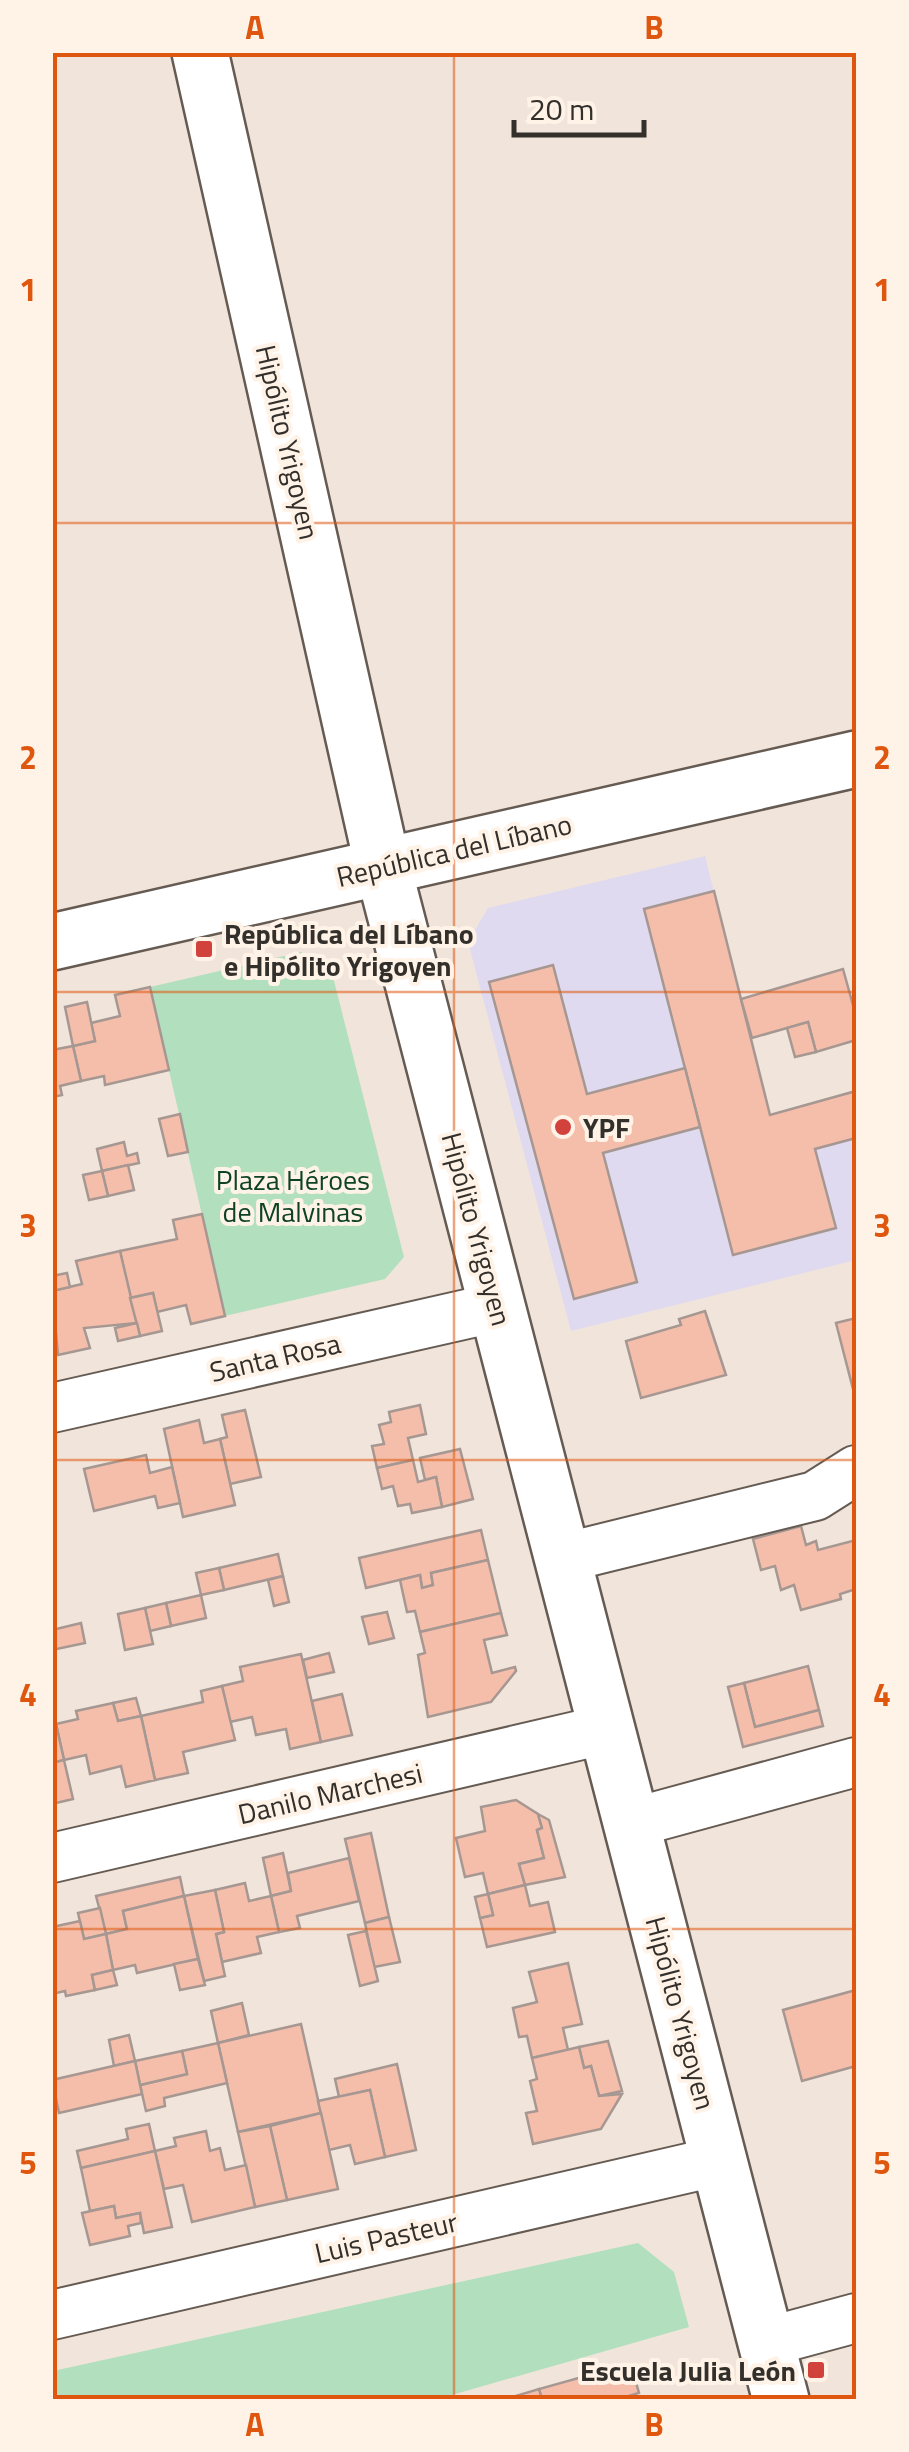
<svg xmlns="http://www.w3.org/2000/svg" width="909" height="2452" viewBox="0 0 909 2452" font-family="'Titillium Web',sans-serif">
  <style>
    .commercial { fill: #dfdaf0 }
    .green { fill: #b2dfbd }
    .building { fill: #f4beaa; stroke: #a69792; stroke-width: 2.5 }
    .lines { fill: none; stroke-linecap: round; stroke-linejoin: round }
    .minor-casing { stroke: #665b53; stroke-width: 52 }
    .secondary-casing { stroke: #665b53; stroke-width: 60 }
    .minor { stroke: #fff; stroke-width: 48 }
    .secondary { stroke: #fff; stroke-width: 55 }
    .grid { fill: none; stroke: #df570e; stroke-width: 2.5; stroke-opacity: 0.55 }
    .poi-dot { fill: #d1423d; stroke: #fff3e8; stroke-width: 4 }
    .labels { text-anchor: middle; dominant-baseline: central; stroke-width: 8; stroke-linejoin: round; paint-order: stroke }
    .street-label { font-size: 28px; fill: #332f2b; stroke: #fff3e8 }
    .poi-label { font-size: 28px; font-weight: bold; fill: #332f2b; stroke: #fff3e8; text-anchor: start }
    .park-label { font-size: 28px; fill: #0d4222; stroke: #fff3e8 }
    .neatline { fill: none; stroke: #df570e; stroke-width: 4 }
    .grid-label { font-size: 32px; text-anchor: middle; font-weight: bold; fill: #df570e }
  </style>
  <rect width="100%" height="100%" fill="#f1e5db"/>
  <!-- commercial -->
  <polygon class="commercial" points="705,856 770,1114 856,1091 856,1260 571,1331 468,942 488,908"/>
  <!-- green -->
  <g class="green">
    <polygon points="301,952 332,973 404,1257 385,1279 225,1316 150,987"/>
    <polygon points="638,2243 674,2272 689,2327 438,2399 53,2399 53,2371"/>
  </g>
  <!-- building -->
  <g class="building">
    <polygon points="714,891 770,1115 856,1091 856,1138 815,1149 836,1228 733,1255 644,909"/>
    <polygon points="553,965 587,1094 685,1068 700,1127 603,1153 637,1282 574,1299 489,982"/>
    <polygon points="843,969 856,1016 856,1040 816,1052 808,1022 752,1038 741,999"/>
    <polygon points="150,987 169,1070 105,1085 104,1076 81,1081 73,1046 95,1041 91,1023 120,1016 115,995"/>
    <polygon points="87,1002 95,1041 73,1046 65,1007"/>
    <polygon points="808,1022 816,1052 795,1057 787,1028"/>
    <polygon points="73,1046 81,1081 60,1086 62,1095 52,1097 52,1050"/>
    <polygon points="180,1114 188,1152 168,1156 159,1119"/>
    <polygon points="124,1142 127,1156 137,1153 139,1163 102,1171 97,1149"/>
    <polygon points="128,1165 134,1190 108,1196 102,1171"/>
    <polygon points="102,1171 108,1196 89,1200 83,1175"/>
    <polygon points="202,1214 225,1316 191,1324 186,1305 157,1312 153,1293 130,1298 120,1251 177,1239 173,1220"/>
    <polygon points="120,1251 137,1323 84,1328 90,1348 58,1355 52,1291 82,1284 76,1261"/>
    <polygon points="67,1273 70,1287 52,1291 52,1276"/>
    <polygon points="153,1293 162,1331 140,1336 130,1298"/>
    <polygon points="705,1311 726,1375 641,1398 626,1341 681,1325 679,1319"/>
    <polygon points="856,1318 856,1392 854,1393 836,1323"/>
    <polygon points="137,1323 140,1336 118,1341 115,1328"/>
    <polygon points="420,1405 426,1434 408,1438 413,1460 377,1468 372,1446 384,1444 379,1425 391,1422 389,1412"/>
    <polygon points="245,1410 261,1477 230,1484 220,1439 227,1437 222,1415"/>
    <polygon points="199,1420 204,1443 220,1439 235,1505 183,1517 164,1429"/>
    <polygon points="460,1449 473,1499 442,1507 436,1477 425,1480 420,1458"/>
    <polygon points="146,1455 150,1473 172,1467 180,1503 158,1508 155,1496 94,1511 84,1469"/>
    <polygon points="413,1460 418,1482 436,1477 442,1507 412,1513 410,1504 398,1506 393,1486 382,1489 377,1468"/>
    <polygon points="801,1526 806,1545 816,1541 818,1550 856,1540 856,1589 840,1594 841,1599 801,1610 794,1585 781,1590 775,1566 761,1570 753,1539"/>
    <polygon points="481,1530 488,1560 431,1573 433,1585 422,1588 420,1575 366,1588 359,1558"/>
    <polygon points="278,1554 283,1576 224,1590 219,1568"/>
    <polygon points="488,1560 501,1613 420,1632 415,1611 407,1612 400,1580 420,1575 422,1588 433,1585 431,1573"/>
    <polygon points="219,1568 224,1590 201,1595 196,1573"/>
    <polygon points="283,1576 289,1602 274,1606 268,1580"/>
    <polygon points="201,1595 206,1618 171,1626 166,1603"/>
    <polygon points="166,1603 171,1626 150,1631 145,1608"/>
    <polygon points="145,1608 153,1644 125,1650 118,1614"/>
    <polygon points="387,1612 394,1638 369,1644 362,1617"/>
    <polygon points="501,1613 507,1635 484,1640 492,1673 515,1667 516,1671 491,1702 428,1717 418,1655 425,1653 420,1632"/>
    <polygon points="81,1623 85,1643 52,1650 52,1630"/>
    <polygon points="329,1653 334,1672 307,1678 303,1660"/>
    <polygon points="301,1654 321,1742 290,1749 286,1729 256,1735 252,1717 230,1722 222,1686 243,1681 240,1667"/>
    <polygon points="808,1666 819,1710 755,1727 744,1683"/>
    <polygon points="744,1683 755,1727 819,1710 823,1726 743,1747 728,1687"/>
    <polygon points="222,1686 235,1740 183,1752 188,1773 155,1780 141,1716 203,1702 201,1691"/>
    <polygon points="342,1694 352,1735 321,1742 312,1701"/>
    <polygon points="136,1698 141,1716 118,1721 113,1703"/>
    <polygon points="113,1703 118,1721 141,1716 155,1780 126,1787 121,1766 90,1774 86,1755 64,1760 56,1724 78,1719 76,1711"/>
    <polygon points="56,1724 64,1760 52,1763 52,1725"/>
    <polygon points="64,1760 73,1799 52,1804 52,1763"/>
    <polygon points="516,1800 538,1814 542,1828 537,1830 544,1858 519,1864 525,1885 488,1894 483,1873 465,1877 456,1838 485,1831 481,1807"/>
    <polygon points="538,1814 549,1820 565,1877 525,1885 519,1864 544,1858 537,1830 542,1828"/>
    <polygon points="371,1833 389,1917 365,1923 345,1839"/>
    <polygon points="283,1853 291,1891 271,1896 263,1858"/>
    <polygon points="349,1858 359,1901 297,1916 300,1928 279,1932 271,1896 291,1891 288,1873"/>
    <polygon points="180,1877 184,1896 123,1911 127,1929 106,1934 96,1896"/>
    <polygon points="245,1883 249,1901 271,1896 279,1932 257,1937 261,1953 222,1962 216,1934 224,1932 215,1890"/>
    <polygon points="525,1885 530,1906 548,1902 555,1932 487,1947 480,1918 493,1915 488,1894"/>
    <polygon points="215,1890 224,1932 216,1934 225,1976 204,1981 184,1896"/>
    <polygon points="488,1894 493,1915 480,1918 475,1897"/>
    <polygon points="184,1896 198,1959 137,1973 135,1965 113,1970 106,1934 127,1929 123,1911"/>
    <polygon points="100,1908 106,1934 84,1939 78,1913"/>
    <polygon points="389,1917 400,1962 374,1967 365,1923"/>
    <polygon points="80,1921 84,1939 106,1934 113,1970 92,1975 95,1990 66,1996 65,1991 52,1994 52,1927"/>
    <polygon points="366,1931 378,1981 360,1986 348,1935"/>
    <polygon points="198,1959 205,1985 180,1990 174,1964"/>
    <polygon points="568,1963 582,2024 563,2028 568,2050 532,2058 527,2036 519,2037 513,2008 537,2002 529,1972"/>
    <polygon points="113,1970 117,1985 95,1990 92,1975"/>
    <polygon points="856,1990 856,2066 802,2081 783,2010"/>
    <polygon points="242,2003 249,2035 218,2043 211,2011"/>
    <polygon points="301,2024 321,2113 238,2132 218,2043"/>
    <polygon points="129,2035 135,2061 114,2066 109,2040"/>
    <polygon points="608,2041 622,2091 599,2096 591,2066 584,2068 579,2047"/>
    <polygon points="218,2043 227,2083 164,2098 165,2106 146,2111 140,2085 187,2074 182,2051"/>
    <polygon points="579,2047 584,2068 591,2066 599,2096 622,2094 601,2129 533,2144 526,2113 537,2111 530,2081 537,2079 532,2058"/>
    <polygon points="182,2051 187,2074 140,2085 135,2061"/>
    <polygon points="135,2061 142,2094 59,2113 52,2080"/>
    <polygon points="397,2064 416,2150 385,2157 370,2090 339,2097 335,2079"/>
    <polygon points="370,2090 385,2157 355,2164 350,2145 329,2150 318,2101"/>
    <polygon points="321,2113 338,2189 287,2200 270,2126"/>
    <polygon points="149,2124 155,2151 81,2168 77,2151 128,2139 126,2129"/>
    <polygon points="270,2126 287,2200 255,2207 238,2132"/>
    <polygon points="206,2131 210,2151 220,2148 225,2170 246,2165 255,2207 192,2222 183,2185 164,2189 155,2151 176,2146 174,2138"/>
    <polygon points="155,2151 172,2227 144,2233 140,2213 116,2218 114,2206 90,2211 81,2168"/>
    <polygon points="114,2206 116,2218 140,2213 141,2223 128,2226 130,2236 90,2245 82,2213"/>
    <polygon points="607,2370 610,2379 633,2372 639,2393 615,2400 542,2400 539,2389"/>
    <polygon points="539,2389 542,2400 502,2400"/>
  </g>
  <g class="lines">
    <!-- minor casing -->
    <g class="minor-casing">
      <g id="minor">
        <polyline points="52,1408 498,1307"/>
        <polyline points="563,1558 815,1496 856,1470"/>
        <polyline points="632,1823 856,1762"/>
        <polyline points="52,1858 607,1729"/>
        <polyline points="52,2315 719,2161"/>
        <polyline points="767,2342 856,2318"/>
      </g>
    </g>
    <!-- secondary casing -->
    <g class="secondary-casing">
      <g id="secondary">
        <polyline points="200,52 383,867 781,2400"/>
        <polyline points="52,942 856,759"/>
      </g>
    </g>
    <!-- minor -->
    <use href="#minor" class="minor"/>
    <!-- secondary -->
    <use href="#secondary" class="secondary"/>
  </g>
  <!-- grid -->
  <path class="grid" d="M454,52V2400M52,523H856M52,992H856M52,1460H856M52,1929H856"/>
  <!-- markers -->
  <g class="poi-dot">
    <rect x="194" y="939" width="20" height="20" rx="5"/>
    <circle cx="563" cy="1127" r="10"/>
    <rect x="806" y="2360" width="20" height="20" rx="5"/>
  </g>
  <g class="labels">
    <!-- street labels -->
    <g class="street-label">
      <text transform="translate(288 442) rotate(77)">Hipólito Yrigoyen</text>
      <text transform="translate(454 850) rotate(-13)">República del Líbano</text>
      <text transform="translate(477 1229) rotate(75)">Hipólito Yrigoyen</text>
      <text transform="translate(275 1357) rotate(-13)">Santa Rosa</text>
      <text transform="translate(330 1793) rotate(-13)">Danilo Marchesi</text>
      <text transform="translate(681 2013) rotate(75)">Hipólito Yrigoyen</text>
      <text transform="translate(386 2237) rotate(-13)">Luis Pasteur</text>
    </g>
    <!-- poi labels -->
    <g class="poi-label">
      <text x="224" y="933">República del Líbano<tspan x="224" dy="32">e Hipólito Yrigoyen</tspan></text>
      <text x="583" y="1127">YPF</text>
      <text x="796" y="2370" text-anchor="end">Escuela Julia León</text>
    </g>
    <!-- park labels -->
    <g class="park-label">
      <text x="293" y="1179">Plaza Héroes<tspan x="293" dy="32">de Malvinas</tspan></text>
    </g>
  </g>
  <!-- border -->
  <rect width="909" height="2452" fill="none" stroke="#fff3e8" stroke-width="110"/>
  <!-- scale -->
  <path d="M514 120v15h130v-15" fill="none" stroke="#332f2b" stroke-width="5"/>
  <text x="529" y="120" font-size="30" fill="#332f2b" stroke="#fff3e8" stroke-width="8" paint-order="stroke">20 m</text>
  <rect x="55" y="55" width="799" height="2342" class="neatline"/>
  <g class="grid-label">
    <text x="255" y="39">A</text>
    <text x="654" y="39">B</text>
    <text x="28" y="301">1</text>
    <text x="882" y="301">1</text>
    <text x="28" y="769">2</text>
    <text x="882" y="769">2</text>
    <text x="28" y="1237">3</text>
    <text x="882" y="1237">3</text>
    <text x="28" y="1706">4</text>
    <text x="882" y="1706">4</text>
    <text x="28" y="2174">5</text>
    <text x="882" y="2174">5</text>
    <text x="255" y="2436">A</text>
    <text x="654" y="2436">B</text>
  </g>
</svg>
